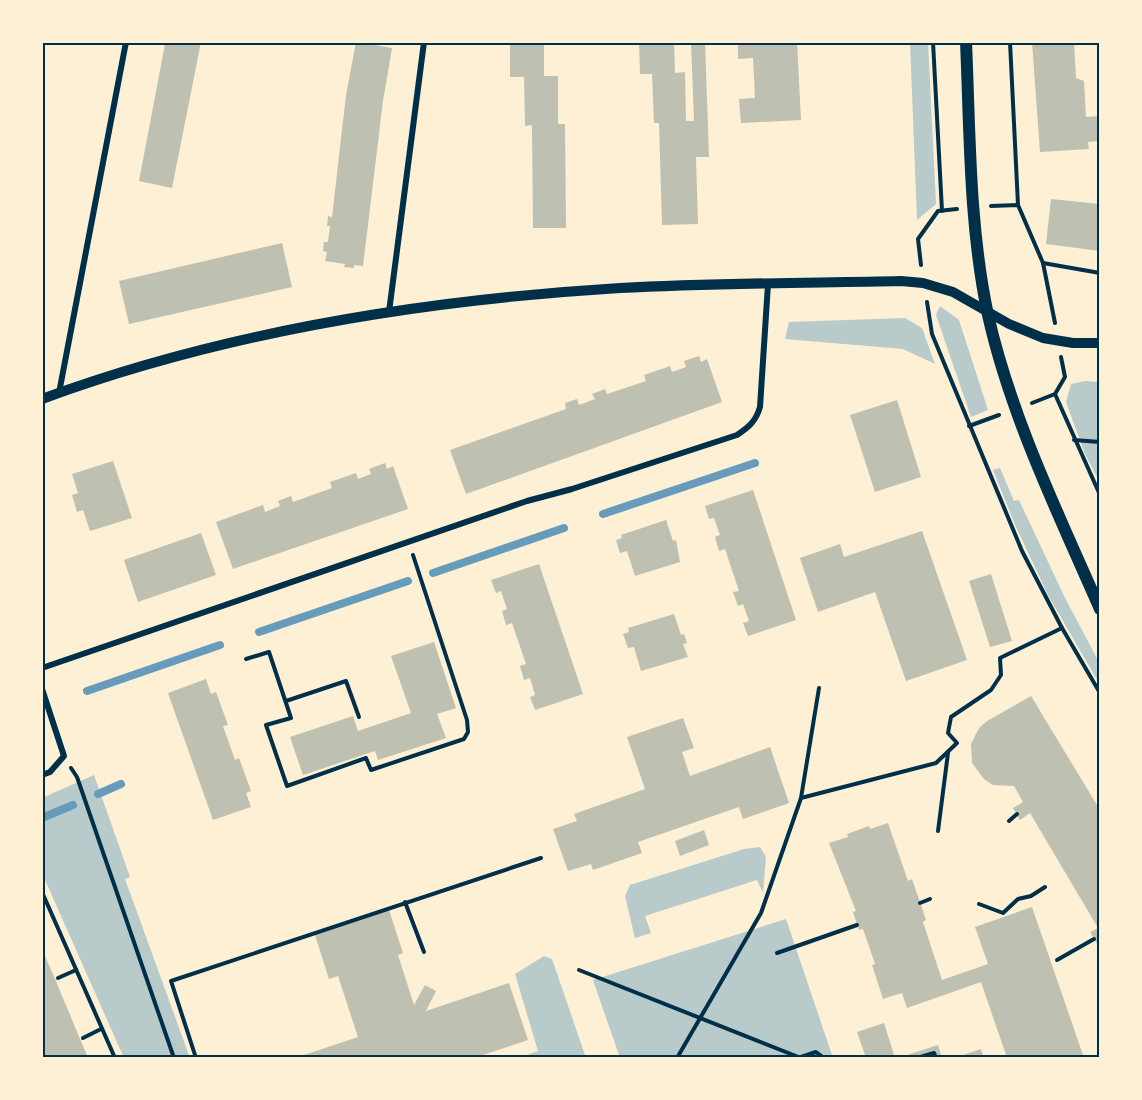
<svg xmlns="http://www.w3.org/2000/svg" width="1142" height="1100" viewBox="0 0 1142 1100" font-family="'Public Sans',sans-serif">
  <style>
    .green { fill: #b9caca }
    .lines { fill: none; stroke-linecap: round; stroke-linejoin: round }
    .stream { stroke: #669bbc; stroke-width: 8 }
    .building { fill: #bec0b2 }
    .path { stroke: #003049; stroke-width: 4 }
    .minor { stroke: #003049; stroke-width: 6 }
    .tertiary { stroke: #003049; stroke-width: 10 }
    .secondary { stroke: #003049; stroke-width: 12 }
    .neatline { fill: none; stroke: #003049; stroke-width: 2 }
  </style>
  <rect width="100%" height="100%" fill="#fdf0d5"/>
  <!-- green -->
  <g class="green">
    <polygon points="910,42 928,42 936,204 917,220"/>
    <polygon points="940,306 959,320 988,410 971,417 936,315"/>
    <polygon points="905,318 922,328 935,364 903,349 785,339 789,322"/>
    <polygon points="1085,381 1100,382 1100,483 1085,454 1066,402 1071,384"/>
    <polygon points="1000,468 1014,501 1019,500 1065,598 1100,664 1100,685 1048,595 1016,527 993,470"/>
    <polygon points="94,775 130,877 125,879 190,1058 124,1058 42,873 42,798"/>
    <polygon points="760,847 766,857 763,893 757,880 645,916 651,933 635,938 625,896 630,885 744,849"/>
    <polygon points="786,919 833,1058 620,1058 593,980"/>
    <polygon points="544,956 552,959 586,1058 519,1058 538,1051 515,974"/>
  </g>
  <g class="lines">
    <!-- stream -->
    <g class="stream">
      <polyline points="603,514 755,463"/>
      <polyline points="433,573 564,528"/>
      <polyline points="259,632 408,581"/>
      <polyline points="87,691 220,645"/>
      <polyline points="98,794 121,784"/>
      <polyline points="42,818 73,805"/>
    </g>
  </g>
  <!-- building -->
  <g class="building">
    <polygon points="170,42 201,42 172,188 139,181 165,44 169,45"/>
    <polygon points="356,42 392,48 383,101 363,266 354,265 354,268 344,267 345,264 325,261 327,252 323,251 324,242 328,242 330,226 327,226 328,216 332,217 346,95"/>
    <polygon points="510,42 544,42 544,76 558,76 558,124 565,124 566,228 533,228 532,125 525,126 524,77 510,77"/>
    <polygon points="639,42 674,42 675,73 685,72 686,121 694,121 691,42 705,42 709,157 696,157 698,224 662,225 659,123 654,123 652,74 640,74"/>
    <polygon points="738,42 797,42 801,120 741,123 739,99 755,98 753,58 738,59"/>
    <polygon points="1032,42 1074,42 1076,78 1084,81 1086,117 1100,116 1100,141 1088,142 1089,149 1040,152"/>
    <polygon points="1051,199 1100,204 1100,251 1046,244"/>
    <polygon points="282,243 292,287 129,324 119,281"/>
    <polygon points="699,356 701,362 707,359 722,402 466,494 450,450 566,409 565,403 577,399 579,405 595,399 592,394 605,389 607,394 646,381 644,375 670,366 672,372 686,367 684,361"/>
    <polygon points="897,400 921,477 875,492 850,415"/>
    <polygon points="113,461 132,518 90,531 83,510 77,512 72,495 78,493 72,474"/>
    <polygon points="385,463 387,469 393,466 408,509 233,569 216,522 263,505 265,512 280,506 278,501 291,496 293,502 332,488 330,482 356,473 358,479 371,474 369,469"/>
    <polygon points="753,490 796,620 748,636 743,623 749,621 743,604 738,606 733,592 739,591 725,549 719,551 715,537 720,535 714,518 709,519 705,506"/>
    <polygon points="666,520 673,541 676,540 680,562 635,576 627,551 620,553 616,540 622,538 621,535"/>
    <polygon points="922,531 967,660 906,681 875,592 818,612 800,558 840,544 844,557"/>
    <polygon points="201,533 216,575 138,602 124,560"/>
    <polygon points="539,564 583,694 535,710 530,697 535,695 530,678 524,680 520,666 526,664 512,623 506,625 502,611 507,609 501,591 496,593 491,580"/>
    <polygon points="991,574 1012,641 990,647 969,581"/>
    <polygon points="674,614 681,635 684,634 687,643 683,644 688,657 641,671 634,647 628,648 623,634 629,632 628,628"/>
    <polygon points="434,642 456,708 437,714 446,738 378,760 375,751 303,775 290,737 353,716 358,731 411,713 391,656"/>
    <polygon points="206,679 211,694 216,692 228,725 223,726 235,760 239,758 251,791 246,793 251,807 213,820 168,693"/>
    <polygon points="1031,696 1100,810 1100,949 1090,932 1098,928 1030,813 1020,820 1013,808 1023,802 1014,786 993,785 984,779 972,763 971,744 979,728 987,721"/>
    <polygon points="683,718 694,748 682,752 690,776 770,747 789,803 743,819 739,807 638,842 642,853 593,870 591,864 568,871 553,829 577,821 574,814 645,789 627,737"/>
    <polygon points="888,823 908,881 912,879 921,905 926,920 923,922 942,980 988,964 975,927 1032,907 1084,1058 1007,1058 981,982 907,1008 902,993 883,999 872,965 875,964 863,929 859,930 853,912 856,911 829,843 848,837 847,834 869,826 870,829"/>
    <polygon points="704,830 709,845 680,856 675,841"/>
    <polygon points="389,910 403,953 398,955 414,1005 425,985 436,991 426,1011 509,983 528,1040 474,1058 295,1058 358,1037 338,976 329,979 315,935"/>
    <polygon points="42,949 55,979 88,1058 42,1058"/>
    <polygon points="884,1023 895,1058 866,1058 857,1032"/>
    <polygon points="938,1045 942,1058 898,1058"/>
    <polygon points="981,1049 984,1058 954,1058"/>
  </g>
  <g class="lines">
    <!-- path -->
    <g class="path">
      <polyline points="933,42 942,211"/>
      <polyline points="1010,42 1018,205"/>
      <polyline points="991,206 1018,205 1043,263 1055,323"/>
      <polyline points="1043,263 1100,273"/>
      <polyline points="921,265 918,239 938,211 957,209"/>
      <polyline points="927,302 932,334 1022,551 1062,628 1100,693"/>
      <polyline points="1055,394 1100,495"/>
      <polyline points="1032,403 1055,394 1065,377 1061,357"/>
      <polyline points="969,426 999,415"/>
      <polyline points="1074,440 1100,442"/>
      <polyline points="246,659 269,652 291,718 266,725 287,786 366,758 371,770 464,739 468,732 467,720 413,555"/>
      <polyline points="286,701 346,681 359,717"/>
      <polyline points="71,768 77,777 174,1058"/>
      <polyline points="801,798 819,688"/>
      <polyline points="1009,821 1017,814"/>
      <polyline points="938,831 948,753"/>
      <polyline points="42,892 115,1058"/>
      <polyline points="405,902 424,952"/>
      <polyline points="920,903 930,899"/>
      <polyline points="979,904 1003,913 1018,899 1031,896 1045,887"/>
      <polyline points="777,953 857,925"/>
      <polyline points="1057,960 1094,939"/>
      <polyline points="579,970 801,1058"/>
      <polyline points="58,978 76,970"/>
      <polyline points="83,1038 101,1029"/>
      <polyline points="801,1057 816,1052 824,1058"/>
      <polyline points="196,1058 171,981 541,858"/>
      <polyline points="677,1058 761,913 801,798 936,763 957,743 948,733 951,717 991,690 1001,675 1000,658 1062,628"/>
      <polyline points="917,1058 934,1053 936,1058"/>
      <polyline points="975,1058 977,1058"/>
    </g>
    <!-- minor -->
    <g class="minor">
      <polyline points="389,312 424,42"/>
      <polyline points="59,393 126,42"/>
      <path d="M42,668L527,501L572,489L737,435C749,427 756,421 760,407L768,284"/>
      <polyline points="42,689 64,756 50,772 42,775"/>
    </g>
    <!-- tertiary -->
    <path class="tertiary" d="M42,399C226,331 424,300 620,288C713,283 807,283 901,281L923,283L953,292L1009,324L1043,338L1073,343H1100"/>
    <!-- secondary -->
    <path class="secondary" d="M966,42C970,133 969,226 988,315C1011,417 1058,513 1100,609"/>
  </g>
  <!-- border -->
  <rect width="1142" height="1100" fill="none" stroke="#fdf0d5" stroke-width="87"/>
  <rect x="44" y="44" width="1054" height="1012" class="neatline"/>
</svg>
